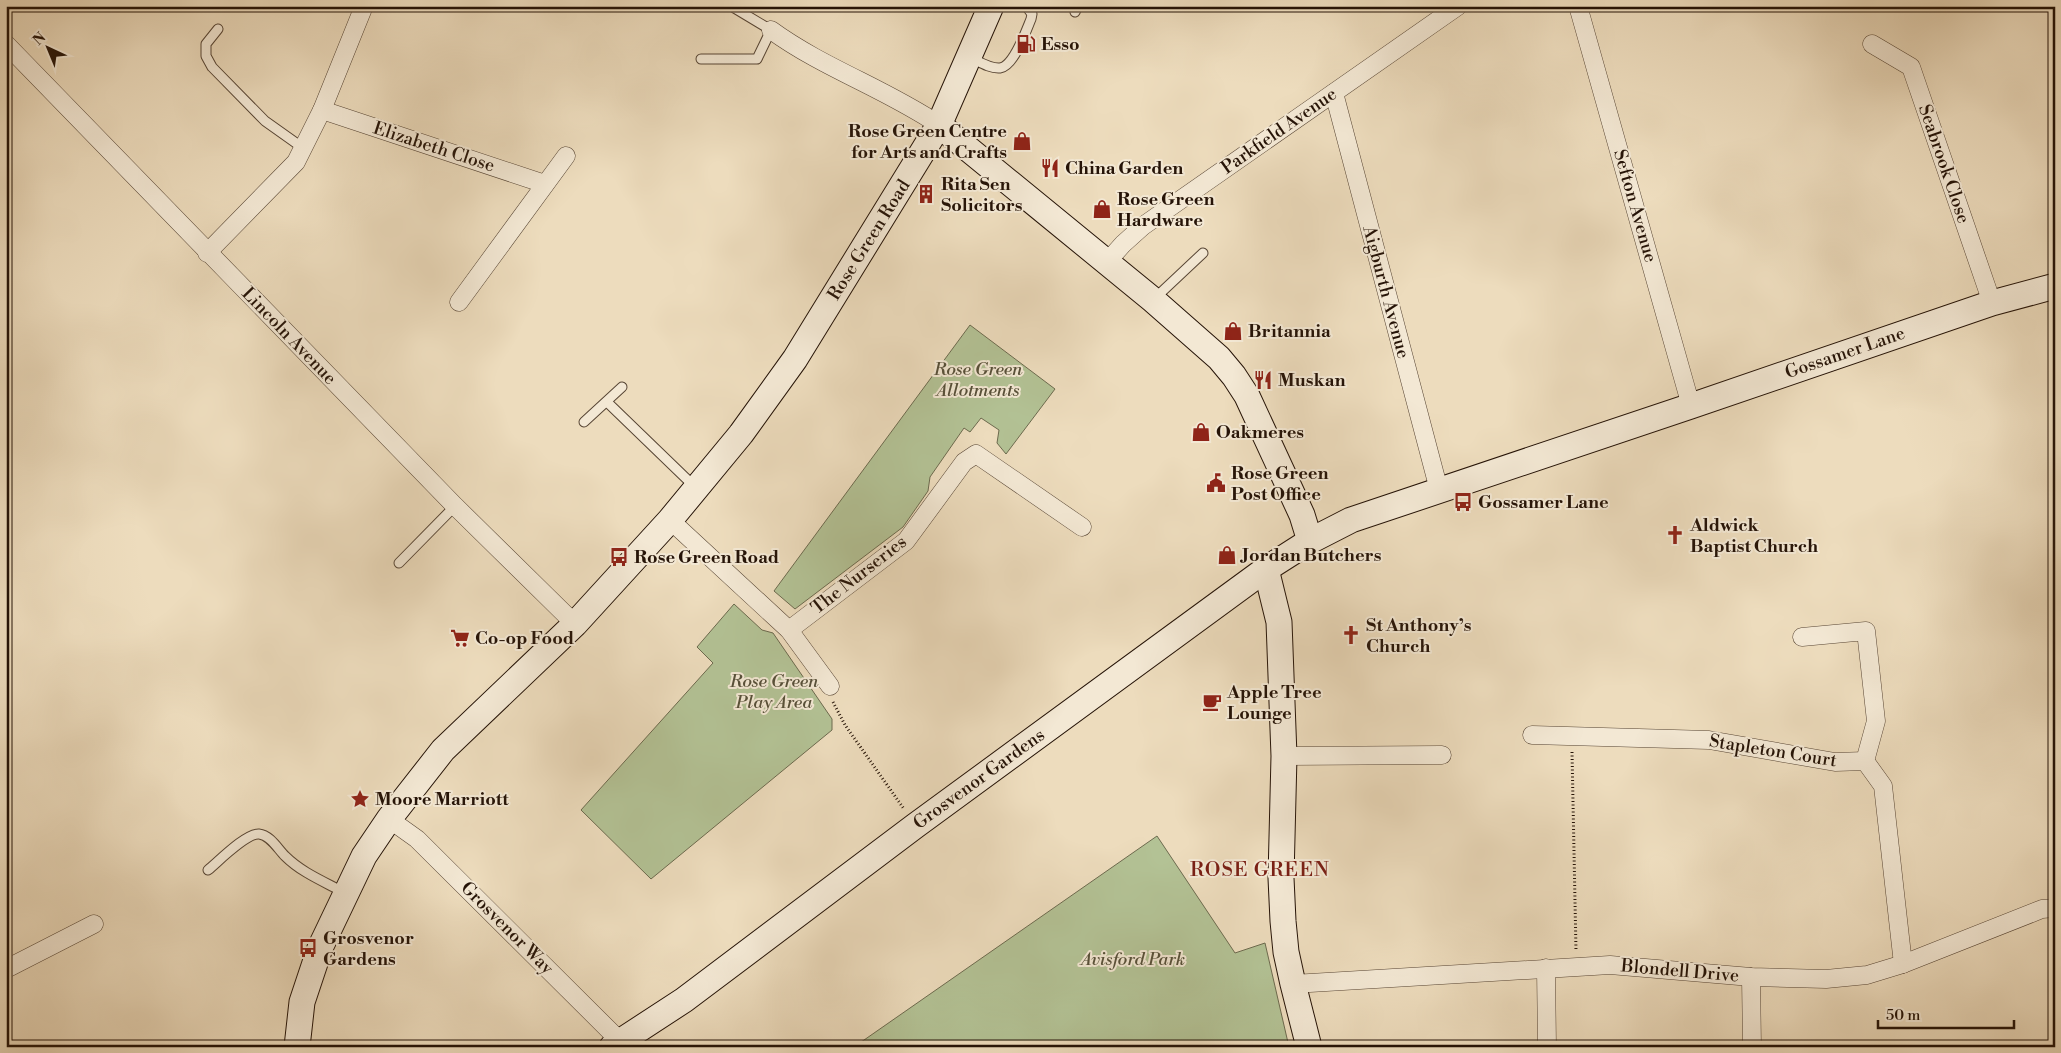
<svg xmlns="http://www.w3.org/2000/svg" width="2061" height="1053" viewBox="0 0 2061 1053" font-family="'Libre Bodoni',serif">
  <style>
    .green { fill: #b3c295; stroke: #6c6a4e }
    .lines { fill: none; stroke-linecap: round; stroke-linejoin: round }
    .lane-casing { stroke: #574534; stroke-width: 11 }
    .street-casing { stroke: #574534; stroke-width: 19 }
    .secondary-casing { stroke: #251307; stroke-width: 27 }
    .path { stroke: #251307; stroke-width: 3; stroke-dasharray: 1 2.5; stroke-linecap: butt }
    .lane { stroke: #f3e8d4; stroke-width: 9 }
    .street { stroke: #f3e8d4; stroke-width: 18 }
    .secondary { stroke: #f3e8d4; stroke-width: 25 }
    .labels { text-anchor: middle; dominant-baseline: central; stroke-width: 4; stroke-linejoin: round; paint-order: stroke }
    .poi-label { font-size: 18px; font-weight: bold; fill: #251307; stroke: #f3e8d4; text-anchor: start }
    .street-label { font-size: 18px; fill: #251307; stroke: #f3e8d4 }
    .park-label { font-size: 18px; font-style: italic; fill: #575039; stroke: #f3e8d4 }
    .quarter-label { font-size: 20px; letter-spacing: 1px; fill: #7a1f14; stroke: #f3e8d4 }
  </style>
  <rect width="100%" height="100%" fill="#eddcbd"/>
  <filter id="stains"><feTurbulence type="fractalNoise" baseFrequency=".004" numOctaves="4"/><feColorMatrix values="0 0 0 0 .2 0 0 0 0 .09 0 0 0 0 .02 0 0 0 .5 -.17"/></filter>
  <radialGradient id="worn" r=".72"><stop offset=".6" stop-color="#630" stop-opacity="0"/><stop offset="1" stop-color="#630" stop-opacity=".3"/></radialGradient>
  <!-- green -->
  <g class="green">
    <polygon points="970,325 1055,389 1006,454 997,443 999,430 981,418 970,432 964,428 930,477 928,491 903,527 795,609 774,591"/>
    <polygon points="734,604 762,630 773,633 832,719 832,730 651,879 581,810 713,663 697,647"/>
    <polygon points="1157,836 1235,953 1265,943 1289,1047 854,1047"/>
  </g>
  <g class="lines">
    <!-- lane casing -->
    <g class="lane-casing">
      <g id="lane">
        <polyline points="1075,12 1078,6"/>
        <polyline points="218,29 206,44 206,56 212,67 265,121 303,148"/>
        <path d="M969,57C978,61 990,69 1000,68C1014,66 1026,31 1031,19L1032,14L1026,6"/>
        <polyline points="701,59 757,59 771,30 731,6"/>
        <polyline points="1153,300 1203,253"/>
        <polyline points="607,402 696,488"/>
        <polyline points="584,422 622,387"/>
        <polyline points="399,563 455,506"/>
        <path d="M208,870C218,862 246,833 259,834C270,835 278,849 285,856C302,873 325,882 345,893"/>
        <polyline points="6,1040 10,1047"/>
      </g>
    </g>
    <!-- street casing -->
    <g class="street-casing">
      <g id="street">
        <polyline points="1578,6 1691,406"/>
        <path d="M771,30C823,68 886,89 939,125"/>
        <polyline points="6,44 455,506 575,624"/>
        <polyline points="1872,44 1911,67 1992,303"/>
        <polyline points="1334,93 1439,490"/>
        <polyline points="322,110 545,184"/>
        <polyline points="207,253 296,162 322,110 364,6"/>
        <polyline points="1106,263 1123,244 1143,226 1458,6"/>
        <polyline points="459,302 566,156"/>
        <polyline points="670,520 789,630 830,686"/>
        <polyline points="789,630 906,541 964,462 976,454 1082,527"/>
        <polyline points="1802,637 1866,631 1876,721 1865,761"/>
        <polyline points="1532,735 1709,740 1835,762 1865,761 1883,786 1903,964"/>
        <polyline points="1284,756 1442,755"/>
        <polyline points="389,819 417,839 621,1042"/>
        <polyline points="1546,968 1547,1047"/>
        <polyline points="6,969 94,924"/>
        <polyline points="1751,977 1752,1047"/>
        <polyline points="1293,984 1610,965 1751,977 1826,979 1867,975 1903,964 2042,909 2055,908"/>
      </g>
    </g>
    <!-- secondary casing -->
    <g class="secondary-casing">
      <g id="secondary">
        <polyline points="939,125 1153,300 1219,358 1234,376 1247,396 1302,515 1310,541"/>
        <polyline points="1266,569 1279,622 1284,756 1281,878 1283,921 1286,952 1293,984 1309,1047"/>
        <polyline points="297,1047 302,1002 320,948 364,856 389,819 443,750 575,624 670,520 741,434 795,359 939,125 991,6"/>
        <polyline points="612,1047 684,1000 915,826 1266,569 1310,541 1351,520 1691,406 1992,303 2055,286"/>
      </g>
    </g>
    <!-- path -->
    <g class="path">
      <polyline points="833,702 845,725 904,809"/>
      <polyline points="1572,752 1576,951"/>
    </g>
    <!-- lane -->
    <use href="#lane" class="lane"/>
    <!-- street -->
    <use href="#street" class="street"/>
    <!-- secondary -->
    <use href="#secondary" class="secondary"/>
  </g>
  <!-- icons -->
  <defs>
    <g id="fuel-bare" transform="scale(1.5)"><path d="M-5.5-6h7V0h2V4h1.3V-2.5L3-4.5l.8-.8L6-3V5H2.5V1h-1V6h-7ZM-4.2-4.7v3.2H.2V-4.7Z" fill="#8f2418" stroke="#f3e8d4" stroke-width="2.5" paint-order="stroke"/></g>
    <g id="shop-bare" transform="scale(1.5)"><path d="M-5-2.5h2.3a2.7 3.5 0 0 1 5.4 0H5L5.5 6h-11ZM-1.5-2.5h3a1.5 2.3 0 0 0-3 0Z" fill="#8f2418" stroke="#f3e8d4" stroke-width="2.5" paint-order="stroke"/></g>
    <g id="restaurant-bare" transform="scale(1.5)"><path d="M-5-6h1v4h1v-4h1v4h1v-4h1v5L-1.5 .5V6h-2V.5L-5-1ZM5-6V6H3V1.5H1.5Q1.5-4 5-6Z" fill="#8f2418" stroke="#f3e8d4" stroke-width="2.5" paint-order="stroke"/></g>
    <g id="building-bare" transform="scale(1.5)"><path d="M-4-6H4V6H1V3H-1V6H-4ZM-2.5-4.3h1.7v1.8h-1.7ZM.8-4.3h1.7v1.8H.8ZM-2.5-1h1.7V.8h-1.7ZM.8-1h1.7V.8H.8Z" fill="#8f2418" stroke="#f3e8d4" stroke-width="2.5" paint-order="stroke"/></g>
    <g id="civic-bare" transform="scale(1.5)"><path d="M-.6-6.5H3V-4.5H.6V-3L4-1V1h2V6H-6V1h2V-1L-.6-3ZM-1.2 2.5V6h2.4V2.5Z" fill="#8f2418" stroke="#f3e8d4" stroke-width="2.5" paint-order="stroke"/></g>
    <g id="bus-bare" transform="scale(1.5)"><path d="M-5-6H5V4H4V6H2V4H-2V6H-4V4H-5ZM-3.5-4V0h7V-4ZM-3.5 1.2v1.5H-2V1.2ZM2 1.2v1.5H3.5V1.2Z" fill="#8f2418" stroke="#f3e8d4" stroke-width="2.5" paint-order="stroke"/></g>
    <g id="church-bare" transform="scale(1.5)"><path d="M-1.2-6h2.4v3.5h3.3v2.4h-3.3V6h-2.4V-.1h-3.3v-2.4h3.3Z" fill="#8f2418" stroke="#f3e8d4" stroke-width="2.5" paint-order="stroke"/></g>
    <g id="supermarket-bare" transform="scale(1.5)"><path d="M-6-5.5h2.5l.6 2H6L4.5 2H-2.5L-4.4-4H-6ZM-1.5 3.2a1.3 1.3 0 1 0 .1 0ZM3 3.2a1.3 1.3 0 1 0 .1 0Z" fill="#8f2418" stroke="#f3e8d4" stroke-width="2.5" paint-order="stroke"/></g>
    <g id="cafe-bare" transform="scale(1.5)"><path d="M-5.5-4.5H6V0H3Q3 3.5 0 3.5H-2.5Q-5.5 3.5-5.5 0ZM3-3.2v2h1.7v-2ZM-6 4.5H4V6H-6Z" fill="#8f2418" stroke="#f3e8d4" stroke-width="2.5" paint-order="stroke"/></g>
    <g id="sight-bare" transform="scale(1.5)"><path d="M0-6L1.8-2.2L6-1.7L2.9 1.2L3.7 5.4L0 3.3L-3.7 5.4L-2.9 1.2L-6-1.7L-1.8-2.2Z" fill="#8f2418" stroke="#f3e8d4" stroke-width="2.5" paint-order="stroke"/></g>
  </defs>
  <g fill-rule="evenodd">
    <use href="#fuel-bare" x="1026" y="44"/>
    <use href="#shop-bare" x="1022" y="141"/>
    <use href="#restaurant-bare" x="1050" y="168"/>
    <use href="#building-bare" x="926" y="194"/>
    <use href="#shop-bare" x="1102" y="209"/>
    <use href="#shop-bare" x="1233" y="331"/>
    <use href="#restaurant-bare" x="1263" y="380"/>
    <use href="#shop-bare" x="1201" y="432"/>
    <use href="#civic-bare" x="1216" y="483"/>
    <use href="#bus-bare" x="1463" y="502"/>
    <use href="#church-bare" x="1675" y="535"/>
    <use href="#shop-bare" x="1227" y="555"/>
    <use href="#bus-bare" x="619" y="557"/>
    <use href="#church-bare" x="1351" y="635"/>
    <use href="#supermarket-bare" x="460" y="638"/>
    <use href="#cafe-bare" x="1212" y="702"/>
    <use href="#sight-bare" x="360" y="799"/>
    <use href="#bus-bare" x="308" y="948"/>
  </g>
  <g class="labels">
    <!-- poi labels -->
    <g class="poi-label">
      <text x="1041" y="44">Esso</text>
      <text x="1007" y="131" text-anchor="end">Rose Green Centre<tspan x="1007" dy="21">for Arts and Crafts</tspan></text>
      <text x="1065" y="168">China Garden</text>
      <text x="941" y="184">Rita Sen<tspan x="941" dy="21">Solicitors</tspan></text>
      <text x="1117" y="199">Rose Green<tspan x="1117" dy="21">Hardware</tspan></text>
      <text x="1248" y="331">Britannia</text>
      <text x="1278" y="380">Muskan</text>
      <text x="1216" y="432">Oakmeres</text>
      <text x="1231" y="473">Rose Green<tspan x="1231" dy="21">Post Office</tspan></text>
      <text x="1478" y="502">Gossamer Lane</text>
      <text x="1690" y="525">Aldwick<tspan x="1690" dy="21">Baptist Church</tspan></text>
      <text x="1242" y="555">Jordan Butchers</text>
      <text x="634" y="557">Rose Green Road</text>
      <text x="1366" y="625">St Anthony’s<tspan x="1366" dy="21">Church</tspan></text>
      <text x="475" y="638">Co-op Food</text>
      <text x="1227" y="692">Apple Tree<tspan x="1227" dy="21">Lounge</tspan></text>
      <text x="375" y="799">Moore Marriott</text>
      <text x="323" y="938">Grosvenor<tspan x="323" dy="21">Gardens</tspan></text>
    </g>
    <!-- street labels -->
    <g class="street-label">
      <text transform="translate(1279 131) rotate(-35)">Parkfield Avenue</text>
      <text transform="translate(434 147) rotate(18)">Elizabeth Close</text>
      <text transform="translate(1944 164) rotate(71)">Seabrook Close</text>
      <text transform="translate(1635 206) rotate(74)">Sefton Avenue</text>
      <text transform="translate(869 240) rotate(-58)">Rose Green Road</text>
      <text transform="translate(1386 292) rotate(75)">Aigburth Avenue</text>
      <text transform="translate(289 336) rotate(46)">Lincoln Avenue</text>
      <text transform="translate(1845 353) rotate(-19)">Gossamer Lane</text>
      <text transform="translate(859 575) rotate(-38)">The Nurseries</text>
      <text transform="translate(1773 751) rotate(9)">Stapleton Court</text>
      <text transform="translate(979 779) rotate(-36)">Grosvenor Gardens</text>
      <text transform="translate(507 928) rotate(45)">Grosvenor Way</text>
      <text transform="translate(1680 971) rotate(5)">Blondell Drive</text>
    </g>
    <!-- park labels -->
    <g class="park-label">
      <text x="978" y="369">Rose Green<tspan x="978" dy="21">Allotments</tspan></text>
      <text x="774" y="681">Rose Green<tspan x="774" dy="21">Play Area</tspan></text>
      <text x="1133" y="959">Avisford Park</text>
    </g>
    <!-- quarter labels -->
    <g class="quarter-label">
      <text x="1260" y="870">ROSE GREEN</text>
    </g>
  </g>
  <!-- margin -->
  <rect width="2061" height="1053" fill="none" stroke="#eddcbd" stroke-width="25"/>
  <rect x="8" y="8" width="2046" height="1038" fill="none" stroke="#251307" stroke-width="2.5"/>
  <rect x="12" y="12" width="2036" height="1028" fill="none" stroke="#251307"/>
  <!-- north arrow -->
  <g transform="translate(48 48) rotate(316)" stroke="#f3e8d4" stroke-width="4" paint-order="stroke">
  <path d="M0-4L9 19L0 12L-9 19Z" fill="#251307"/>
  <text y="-8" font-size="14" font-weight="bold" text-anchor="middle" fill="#251307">N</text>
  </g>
  <!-- scale -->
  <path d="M1878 1020v8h136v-8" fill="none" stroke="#251307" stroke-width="2.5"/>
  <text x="1886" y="1020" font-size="15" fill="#251307" stroke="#f3e8d4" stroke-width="4" paint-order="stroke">50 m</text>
  <rect width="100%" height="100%" filter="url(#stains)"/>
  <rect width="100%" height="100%" fill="url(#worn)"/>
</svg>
